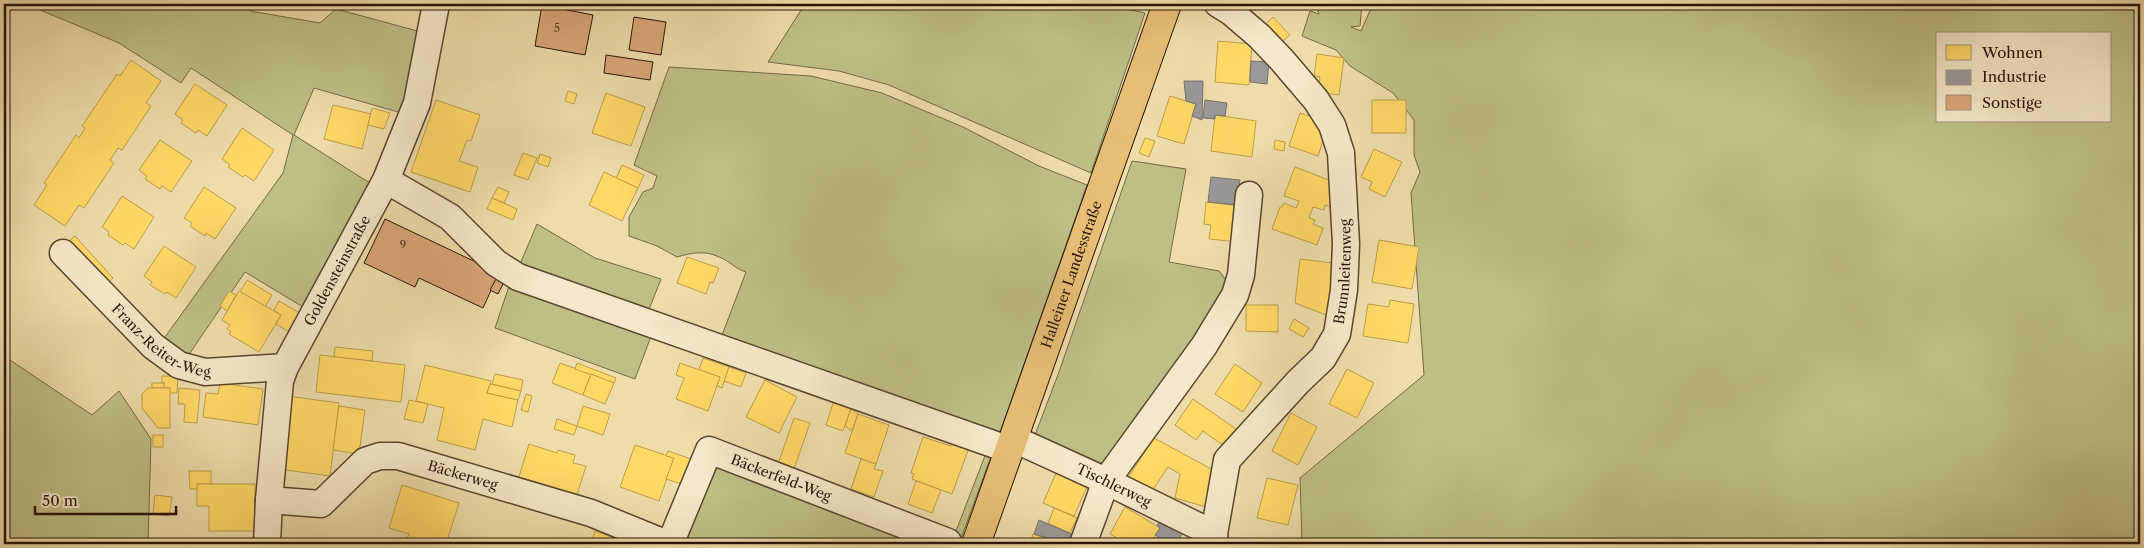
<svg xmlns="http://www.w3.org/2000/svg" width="2144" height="548" viewBox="0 0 2144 548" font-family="'Libre Caslon Text',serif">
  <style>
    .green { fill: #bebf85; stroke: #736a47; fill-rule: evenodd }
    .homes { fill: #ffd966; stroke: #be9e4a }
    .industry { fill: #999; stroke: #77716e }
    .building { fill: #d9a677; stroke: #281409 }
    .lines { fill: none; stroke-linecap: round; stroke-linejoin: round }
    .minor-casing { stroke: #5a4631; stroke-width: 29 }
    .major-casing { stroke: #281409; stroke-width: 30 }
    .minor { stroke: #f4e8c8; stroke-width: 26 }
    .major { stroke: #e7be75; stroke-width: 28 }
    .labels { text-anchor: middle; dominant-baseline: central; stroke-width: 5; stroke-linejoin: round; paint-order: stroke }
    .number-label { font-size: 11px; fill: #543824 }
    .street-label { font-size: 14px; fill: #281409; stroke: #f4e8c8 }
  </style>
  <rect width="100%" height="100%" fill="#eedcaa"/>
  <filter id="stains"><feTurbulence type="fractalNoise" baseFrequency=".004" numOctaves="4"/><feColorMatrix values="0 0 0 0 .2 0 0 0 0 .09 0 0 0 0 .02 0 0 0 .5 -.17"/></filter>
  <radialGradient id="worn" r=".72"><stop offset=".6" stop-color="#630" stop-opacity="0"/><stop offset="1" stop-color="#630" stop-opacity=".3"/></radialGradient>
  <!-- green -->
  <g class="green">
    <polygon points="26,4 247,4 250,11 320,23 336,9 425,33 405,114 314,88 294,135 373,185 308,310 245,272 186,359 160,344 283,173 293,135 191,68 181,83 119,43"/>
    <polygon points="805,4 1105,4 1145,13 1091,173 889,85 839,71 768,62"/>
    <path d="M1315,4H1362L1360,26L1351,27L1361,31L1373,4H2140V544H1302L1300,478L1424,375L1411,193L1420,172L1414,155V120L1393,93L1350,66L1336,50L1302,36L1310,11L1319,14ZM1938,34H2110V121H1938Z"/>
    <path d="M669,67L811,76L882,93L963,127L1039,166L1087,185L998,438L719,343L746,272C735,269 730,261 719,257C705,250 691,253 677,257L657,246L629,236V217L643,192L653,188L657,176L634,165Z"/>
    <polygon points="1132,161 1186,169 1169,262 1219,271 1231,286 1104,469 1035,435 1059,372"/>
    <polygon points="537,224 595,258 661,279 646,317 517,271"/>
    <polygon points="511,280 653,331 635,379 495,328"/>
    <polygon points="4,356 92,415 119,391 151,439 148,544 4,544"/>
    <polygon points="988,448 993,451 959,544 951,544"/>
    <polygon points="717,465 934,544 680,544 710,471"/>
  </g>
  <!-- homes -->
  <g class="homes">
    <polygon points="351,4 372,4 371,10"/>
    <polygon points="393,4 421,4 420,9"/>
    <polygon points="1286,4 1307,4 1306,7 1299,5 1298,8"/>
    <polygon points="1273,17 1290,35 1278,45 1262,28"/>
    <polygon points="1218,41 1252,44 1249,85 1215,82"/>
    <polygon points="1317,54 1344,58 1339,95 1318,92 1320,77 1314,76"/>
    <polygon points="131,60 161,81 146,103 151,106 122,150 118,148 110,160 114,163 84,208 79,205 65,226 34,205 47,185 44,183 76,135 79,138 85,128 82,126 117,74 120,76"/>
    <polygon points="195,84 227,105 207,136 198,130 196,133 181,123 183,120 175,114"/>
    <polygon points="568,91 577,94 574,104 565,101"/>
    <polygon points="606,93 645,107 631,146 592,133"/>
    <polygon points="1170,96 1196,104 1184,144 1157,136"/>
    <polygon points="436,100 480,115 471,141 467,140 459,161 478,167 470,192 411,172"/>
    <rect x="1372" y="100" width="34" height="33"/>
    <polygon points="333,105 371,114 362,149 324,139"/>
    <polygon points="372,108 390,113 384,129 368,125"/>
    <polygon points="1300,113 1329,123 1318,156 1289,146"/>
    <polygon points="1215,115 1256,121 1252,157 1211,151"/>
    <polygon points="242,128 274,150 254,181 245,175 243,177 228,167 230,165 222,159"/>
    <polygon points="1145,138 1155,141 1149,157 1139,153"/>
    <polygon points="160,140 192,161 171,192 162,186 160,189 145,179 147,176 139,170"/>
    <polygon points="1275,140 1285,142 1284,151 1274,149"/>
    <polygon points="1374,149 1402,162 1385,197 1369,189 1372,182 1361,177"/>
    <polygon points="523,153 537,158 528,180 514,175"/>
    <polygon points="540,154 551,158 548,167 537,163"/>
    <polygon points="622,165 644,175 638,188 616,178"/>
    <polygon points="1295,167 1334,182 1333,208 1325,205 1324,210 1313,207 1309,218 1315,220 1313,224 1323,228 1317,245 1272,229 1280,207 1282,207 1284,203 1296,208 1299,201 1284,196"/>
    <polygon points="604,172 638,188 622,221 589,205"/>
    <polygon points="204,187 236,208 215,239 206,233 205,236 190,226 192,223 184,218"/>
    <polygon points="498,187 509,192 504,203 492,198"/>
    <polygon points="122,196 154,217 134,249 125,243 123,245 108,235 109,232 102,227"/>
    <polygon points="492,198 517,209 513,220 487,209"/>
    <polygon points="1206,202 1242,206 1238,242 1209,239 1211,225 1204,224"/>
    <polygon points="75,236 113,278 104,286 67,243"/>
    <polygon points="1379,240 1419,247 1412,289 1372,282"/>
    <polygon points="164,246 196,267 176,298 167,292 165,294 150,285 152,282 144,276"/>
    <polygon points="687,257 719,268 713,283 710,282 706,294 677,283"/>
    <polygon points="1300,259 1340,264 1334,318 1295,303"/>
    <polygon points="247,280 272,295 265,307 240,292"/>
    <polygon points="229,291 236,295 227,311 220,306"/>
    <polygon points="239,291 281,315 259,352 229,334 231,332 227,329 230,325 222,320"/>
    <polygon points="1390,300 1414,304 1408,343 1363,336 1368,304 1389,307"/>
    <polygon points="279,301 305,316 294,335 276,324 281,315 274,310"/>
    <polygon points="1246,305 1278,305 1278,332 1246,331"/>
    <polygon points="1294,319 1309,328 1303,337 1289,329"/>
    <polygon points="335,347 373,351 372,361 334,357"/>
    <polygon points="320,355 405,365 401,402 316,392"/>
    <polygon points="703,358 729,367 722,388 717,386 720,377 699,370"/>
    <polygon points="560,363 591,374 583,395 552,383"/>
    <polygon points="577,363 616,378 614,383 575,369"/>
    <polygon points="680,363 720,377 708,411 676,399 684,378 676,375"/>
    <polygon points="1235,364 1262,383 1243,412 1215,394"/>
    <polygon points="425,365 491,381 487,393 518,400 512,427 483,419 475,450 437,440 444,408 416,401"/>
    <polygon points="729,367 746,373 741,387 724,381"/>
    <polygon points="1347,369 1374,383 1357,418 1329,404"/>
    <polygon points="495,374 523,380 521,391 492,384"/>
    <polygon points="591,374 614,383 605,404 583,395"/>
    <polygon points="162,376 178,376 177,393 170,393 170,388 164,388 164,383 162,383"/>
    <polygon points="765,380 797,397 779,433 746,417"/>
    <rect x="152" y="383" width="12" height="5"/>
    <polygon points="220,383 263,389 258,425 203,417 206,393 218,394"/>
    <polygon points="490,384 521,391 518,400 487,393"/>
    <polygon points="148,388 170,388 170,428 158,428 142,408 142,394"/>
    <polygon points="179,388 200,390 197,423 184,422 185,404 178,404"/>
    <polygon points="526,394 532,396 528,412 521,410"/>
    <polygon points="287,396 339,403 330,476 278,469"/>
    <polygon points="1193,399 1236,429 1224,446 1203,431 1196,440 1175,425"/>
    <polygon points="409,400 428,404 423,423 404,419"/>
    <polygon points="834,400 852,406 843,431 826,425"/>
    <polygon points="339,406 365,410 359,454 333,450"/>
    <polygon points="583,406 610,414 603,435 577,426"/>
    <polygon points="851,409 858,414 852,431 845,426"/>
    <polygon points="1291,413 1317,427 1298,465 1272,451"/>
    <polygon points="858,414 889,425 876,464 845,453"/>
    <polygon points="794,418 810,423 793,472 777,467"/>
    <polygon points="557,419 577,426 574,435 554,429"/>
    <rect x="153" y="435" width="10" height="12"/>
    <polygon points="923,437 951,446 953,439 970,445 952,494 912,479 914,474 911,473"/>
    <polygon points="1154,438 1215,471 1213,509 1175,498 1180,474 1168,467 1150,494 1127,479"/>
    <polygon points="529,444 557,453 558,450 575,455 573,463 586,466 576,498 518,480"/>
    <polygon points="635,445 674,458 659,501 620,487"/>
    <polygon points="668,451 691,459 682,484 666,479 674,458 666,456"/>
    <polygon points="861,459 876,464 874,469 883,471 874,497 851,489"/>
    <polygon points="189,471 211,471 211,484 197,484 198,489 190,489"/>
    <polygon points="1057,471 1088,485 1074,516 1043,503"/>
    <polygon points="1267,478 1298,485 1288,525 1257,518"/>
    <polygon points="916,481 941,490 932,513 908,504"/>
    <polygon points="197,484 255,484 255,531 209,531 209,506 197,506"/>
    <polygon points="402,485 459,503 446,544 426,540 424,544 419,544 406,541 409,534 389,528"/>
    <polygon points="155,495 172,497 169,516 153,514"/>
    <polygon points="1125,507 1160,528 1150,544 1128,544 1110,534"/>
    <polygon points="1054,508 1077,518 1070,533 1048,523"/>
    <polygon points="595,531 622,541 621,544 591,544"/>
    <polygon points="1033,534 1062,544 1030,544"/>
  </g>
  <!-- industry -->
  <g class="industry">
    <polygon points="1251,61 1269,62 1267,84 1250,82"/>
    <polygon points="1184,81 1203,81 1202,120 1192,116 1196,104 1186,101"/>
    <polygon points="1205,100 1227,103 1225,116 1215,115 1215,119 1203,118"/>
    <polygon points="1211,177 1240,180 1237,205 1208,202"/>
    <polygon points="1161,518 1183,532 1176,544 1169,544 1155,535 1160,528 1157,526"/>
    <polygon points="1039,520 1071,534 1068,544 1034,534"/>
  </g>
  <!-- building -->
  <g class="building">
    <polygon points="542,5 593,15 585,55 535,46"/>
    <polygon points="634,17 666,22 661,55 629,50"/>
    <polygon points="606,55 653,62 650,80 604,73"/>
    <polygon points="385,219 499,273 483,308 419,278 415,287 364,263"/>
    <polygon points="497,277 505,280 498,294 490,290"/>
  </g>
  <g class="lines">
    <!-- minor casing -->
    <g class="minor-casing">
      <g id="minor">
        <polyline points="386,180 450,217 496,263 518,277 1010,450"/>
        <path id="s1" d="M63,253L153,346L179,365L205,372L285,367"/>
        <path id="s2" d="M1014,439L1106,481L1214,534"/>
        <path id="s3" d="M269,500L321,504L365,461L380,456H398L591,513L667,544"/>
        <path id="s4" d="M267,544L269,500L280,381L285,367L386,180L417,103L436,4"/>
        <path id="s5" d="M670,544L709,450L948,542"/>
        <polyline points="1083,544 1106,481 1204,346 1235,295 1241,275 1249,195"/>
        <path id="s6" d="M1215,544L1214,534L1227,460L1298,382L1323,358L1337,334L1344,290L1346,244L1341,153L1332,125L1316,100L1281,59L1259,36L1231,12L1218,4"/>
      </g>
    </g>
    <!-- major casing -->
    <g class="major-casing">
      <g id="major">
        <path id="s7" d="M976,544L1167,4"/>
      </g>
    </g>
    <!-- minor -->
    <use href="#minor" class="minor"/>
    <!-- major -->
    <use href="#major" class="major"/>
  </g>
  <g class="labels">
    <!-- number labels -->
    <g class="number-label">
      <text x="557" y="28">5</text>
      <text x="403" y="245">9</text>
    </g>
    <!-- street labels -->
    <g class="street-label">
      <text stroke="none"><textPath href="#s4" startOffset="288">Goldensteinstraße</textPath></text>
      <text stroke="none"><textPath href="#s6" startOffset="316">Brunnleitenweg</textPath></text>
      <text stroke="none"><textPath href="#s7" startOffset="286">Halleiner Landesstraße</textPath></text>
      <text stroke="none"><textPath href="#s1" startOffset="134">Franz-Reiter-Weg</textPath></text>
      <text stroke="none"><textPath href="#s3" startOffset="215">Bäckerweg</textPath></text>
      <text stroke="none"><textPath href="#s5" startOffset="179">Bäckerfeld-Weg</textPath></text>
      <text stroke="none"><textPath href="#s2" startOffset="110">Tischlerweg</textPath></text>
    </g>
  </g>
  <!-- margin -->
  <rect width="2144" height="548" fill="none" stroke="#eedcaa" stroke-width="20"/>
  <rect x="5" y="5" width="2134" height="538" fill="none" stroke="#281409" stroke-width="2.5"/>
  <rect x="10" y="10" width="2124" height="528" fill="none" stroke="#281409"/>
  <!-- legend -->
  <rect x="1936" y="32" width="175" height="90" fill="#f4e8c8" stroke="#a2937c"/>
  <rect x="1946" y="45" width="25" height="15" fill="#ffd966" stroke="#a2937c"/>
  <text x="1982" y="58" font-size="15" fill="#281409">Wohnen</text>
  <rect x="1946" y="70" width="25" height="15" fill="#999999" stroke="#a2937c"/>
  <text x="1982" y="82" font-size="15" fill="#281409">Industrie</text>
  <rect x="1946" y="95" width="25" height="15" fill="#d9a677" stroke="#a2937c"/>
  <text x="1982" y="108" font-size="15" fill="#281409">Sonstige</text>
  <!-- scale -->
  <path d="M35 506v8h141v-8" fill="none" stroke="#281409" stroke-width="2.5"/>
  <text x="42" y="506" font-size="15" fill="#281409" stroke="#f4e8c8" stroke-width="4" paint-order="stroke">50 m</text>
  <rect width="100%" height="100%" filter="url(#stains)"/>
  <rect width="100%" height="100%" fill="url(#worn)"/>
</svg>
